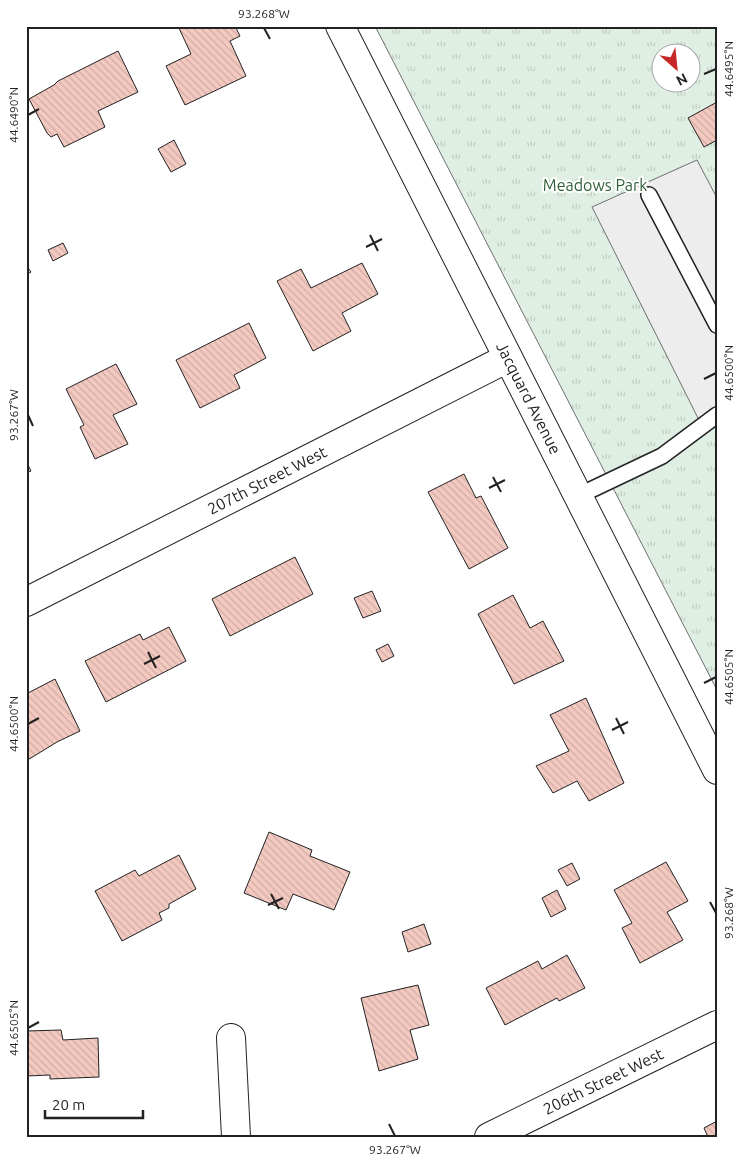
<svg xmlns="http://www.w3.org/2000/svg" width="743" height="1163" viewBox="0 0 743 1163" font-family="Ubuntu,sans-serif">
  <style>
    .grass { fill: url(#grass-tufts); stroke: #6f6f6f; fill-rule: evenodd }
    .parking { fill: #ededed; stroke: #6f6f6f }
    .building { fill: url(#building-back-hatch); stroke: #222 }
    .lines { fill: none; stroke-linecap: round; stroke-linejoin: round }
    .lane-casing { stroke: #222; stroke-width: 18 }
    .street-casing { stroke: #222; stroke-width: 30 }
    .secondary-casing { stroke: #222; stroke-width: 30 }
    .lane { stroke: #fff; stroke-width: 15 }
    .street { stroke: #fff; stroke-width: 28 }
    .secondary { stroke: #fff; stroke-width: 28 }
    .ticks { fill: none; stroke: #222; stroke-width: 2 }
    .labels { text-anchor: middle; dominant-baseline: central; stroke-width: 4; stroke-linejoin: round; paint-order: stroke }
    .park-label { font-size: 16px; fill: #2f5e38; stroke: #fff }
    .street-label { font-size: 16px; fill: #222; stroke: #fff }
    .neatline { fill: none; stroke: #222; stroke-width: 2 }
    .ticks-label { font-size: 12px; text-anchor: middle; fill: #222 }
  </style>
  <defs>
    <pattern id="grass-tufts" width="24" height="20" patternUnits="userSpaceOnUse" patternTransform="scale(1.25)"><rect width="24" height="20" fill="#e0efe3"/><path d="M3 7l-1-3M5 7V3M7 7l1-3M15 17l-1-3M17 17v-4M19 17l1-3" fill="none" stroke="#c0cdc2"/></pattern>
    <pattern id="building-back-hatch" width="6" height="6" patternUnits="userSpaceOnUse" patternTransform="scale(1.25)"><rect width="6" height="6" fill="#f3c9c0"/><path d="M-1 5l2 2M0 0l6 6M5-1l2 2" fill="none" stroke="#d0aca5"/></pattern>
  </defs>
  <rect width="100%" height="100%" fill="#fff"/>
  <!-- grass -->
  <path class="grass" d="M375,26H717V690ZM660,52H690V82H660Z"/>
  <!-- parking -->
  <polygon class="parking" points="697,160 717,198 717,418 702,426 592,207"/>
  <!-- building -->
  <g class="building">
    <polygon points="178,26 235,26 240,36 230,41 246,76 185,105 166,66 191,54"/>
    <polygon points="118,51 138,92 98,111 105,127 64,147 57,134 51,137 47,133 29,99 54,85 58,81"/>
    <polygon points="717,102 717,140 704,147 688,118"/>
    <polygon points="174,140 186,164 171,172 158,149"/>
    <polygon points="63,243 68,253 53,261 48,250"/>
    <polygon points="362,263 378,294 342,313 351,331 313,351 277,281 301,269 311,288"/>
    <polygon points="26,265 31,272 26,275"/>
    <polygon points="249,323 266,358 234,375 240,388 200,408 176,360"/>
    <polygon points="116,364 137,404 113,415 128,444 95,459 80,427 84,425 66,389"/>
    <polygon points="26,461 31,471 26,473"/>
    <polygon points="464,474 476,498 481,496 508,548 469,569 428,492"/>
    <polygon points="295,557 313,594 230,636 212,599"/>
    <polygon points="372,591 381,611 363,618 354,598"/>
    <polygon points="513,595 530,628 543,621 564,661 514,684 478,614"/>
    <polygon points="169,627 186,661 106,702 85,661 140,634 143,640"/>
    <polygon points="388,644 394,656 382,662 376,650"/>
    <polygon points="55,679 80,731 57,742 26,761 26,694"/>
    <polygon points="586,698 624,783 589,801 577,781 553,793 536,766 569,751 550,715"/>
    <polygon points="269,832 312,850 310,856 350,872 334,910 293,894 286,910 244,893"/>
    <polygon points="179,855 196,889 169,904 169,908 159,913 162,920 122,941 95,891 135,870 139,876"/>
    <polygon points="666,862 688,901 667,912 683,940 640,963 622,928 632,923 614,890"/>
    <polygon points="572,863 580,879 567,886 558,870"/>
    <polygon points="557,890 566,909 551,917 542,898"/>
    <polygon points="424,924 431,944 408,952 402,932"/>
    <polygon points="567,955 585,988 559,1001 557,998 505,1025 486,988 538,961 542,969"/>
    <polygon points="418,985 429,1025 410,1030 418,1059 379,1071 361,998"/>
    <polygon points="61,1030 63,1040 98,1038 99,1077 50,1079 50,1075 26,1076 26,1031"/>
    <polygon points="717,1121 717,1137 708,1137 704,1128"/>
  </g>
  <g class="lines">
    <!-- lane casing -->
    <g class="lane-casing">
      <g id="lane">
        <polyline points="649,195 717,325"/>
        <polyline points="578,496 662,456 717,415"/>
      </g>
    </g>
    <!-- street casing -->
    <g class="street-casing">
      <g id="street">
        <polyline points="26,602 508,358"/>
        <polyline points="231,1038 236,1137"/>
        <polyline points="489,1137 717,1025"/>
      </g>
    </g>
    <!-- secondary casing -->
    <g class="secondary-casing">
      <polyline id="secondary" points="340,26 717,770"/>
    </g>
    <!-- lane -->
    <use href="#lane" class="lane"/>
    <!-- street -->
    <use href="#street" class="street"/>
    <!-- secondary -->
    <use href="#secondary" class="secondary"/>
  </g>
  <!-- ticks -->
  <path class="ticks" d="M264,28L270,39M704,74L716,69M28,115L39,109M370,235L378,251M366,247L382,239M704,379L716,373M28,415L33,426M493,477L501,492M489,488L505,480M148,652L156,668M144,664L160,656M704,683L716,677M616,718L624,734M28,724L39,718M612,730L628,722M271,894L279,909M710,902L716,913M268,905L283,898M28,1028L39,1022M389,1124L395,1136"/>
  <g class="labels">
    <!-- park labels -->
    <g class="park-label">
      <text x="595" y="185">Meadows Park</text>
    </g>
    <!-- street labels -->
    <g class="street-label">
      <text transform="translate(529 398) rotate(63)">Jacquard Avenue</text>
      <text transform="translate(267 480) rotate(-27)">207th Street West</text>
      <text transform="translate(603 1081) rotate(-26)">206th Street West</text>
    </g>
  </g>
  <!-- border -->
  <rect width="743" height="1163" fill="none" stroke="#ffffff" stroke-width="55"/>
  <!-- north arrow -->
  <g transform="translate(676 68) rotate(153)"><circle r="24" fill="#ffffff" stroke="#a7a7a7"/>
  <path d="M0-4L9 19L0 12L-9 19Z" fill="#c62828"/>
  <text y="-8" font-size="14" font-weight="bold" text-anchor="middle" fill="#222222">N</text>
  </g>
  <!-- scale -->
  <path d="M45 1110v8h98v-8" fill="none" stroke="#222222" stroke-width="2.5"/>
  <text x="52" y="1110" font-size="15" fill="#222222" stroke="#ffffff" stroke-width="4" paint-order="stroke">20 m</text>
  <rect x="28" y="28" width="688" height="1108" class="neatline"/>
  <g class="ticks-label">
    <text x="264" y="18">93.268°W</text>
    <text transform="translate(729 69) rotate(-90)" y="4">44.6495°N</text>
    <text transform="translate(14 115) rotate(-90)" y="4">44.6490°N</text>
    <text transform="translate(729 373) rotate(-90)" y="4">44.6500°N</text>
    <text transform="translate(14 415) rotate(-90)" y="4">93.267°W</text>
    <text transform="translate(729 677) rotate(-90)" y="4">44.6505°N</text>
    <text transform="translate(14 724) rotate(-90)" y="4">44.6500°N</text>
    <text transform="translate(729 913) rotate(-90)" y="4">93.268°W</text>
    <text transform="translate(14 1028) rotate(-90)" y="4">44.6505°N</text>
    <text x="395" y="1154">93.267°W</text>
  </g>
</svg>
